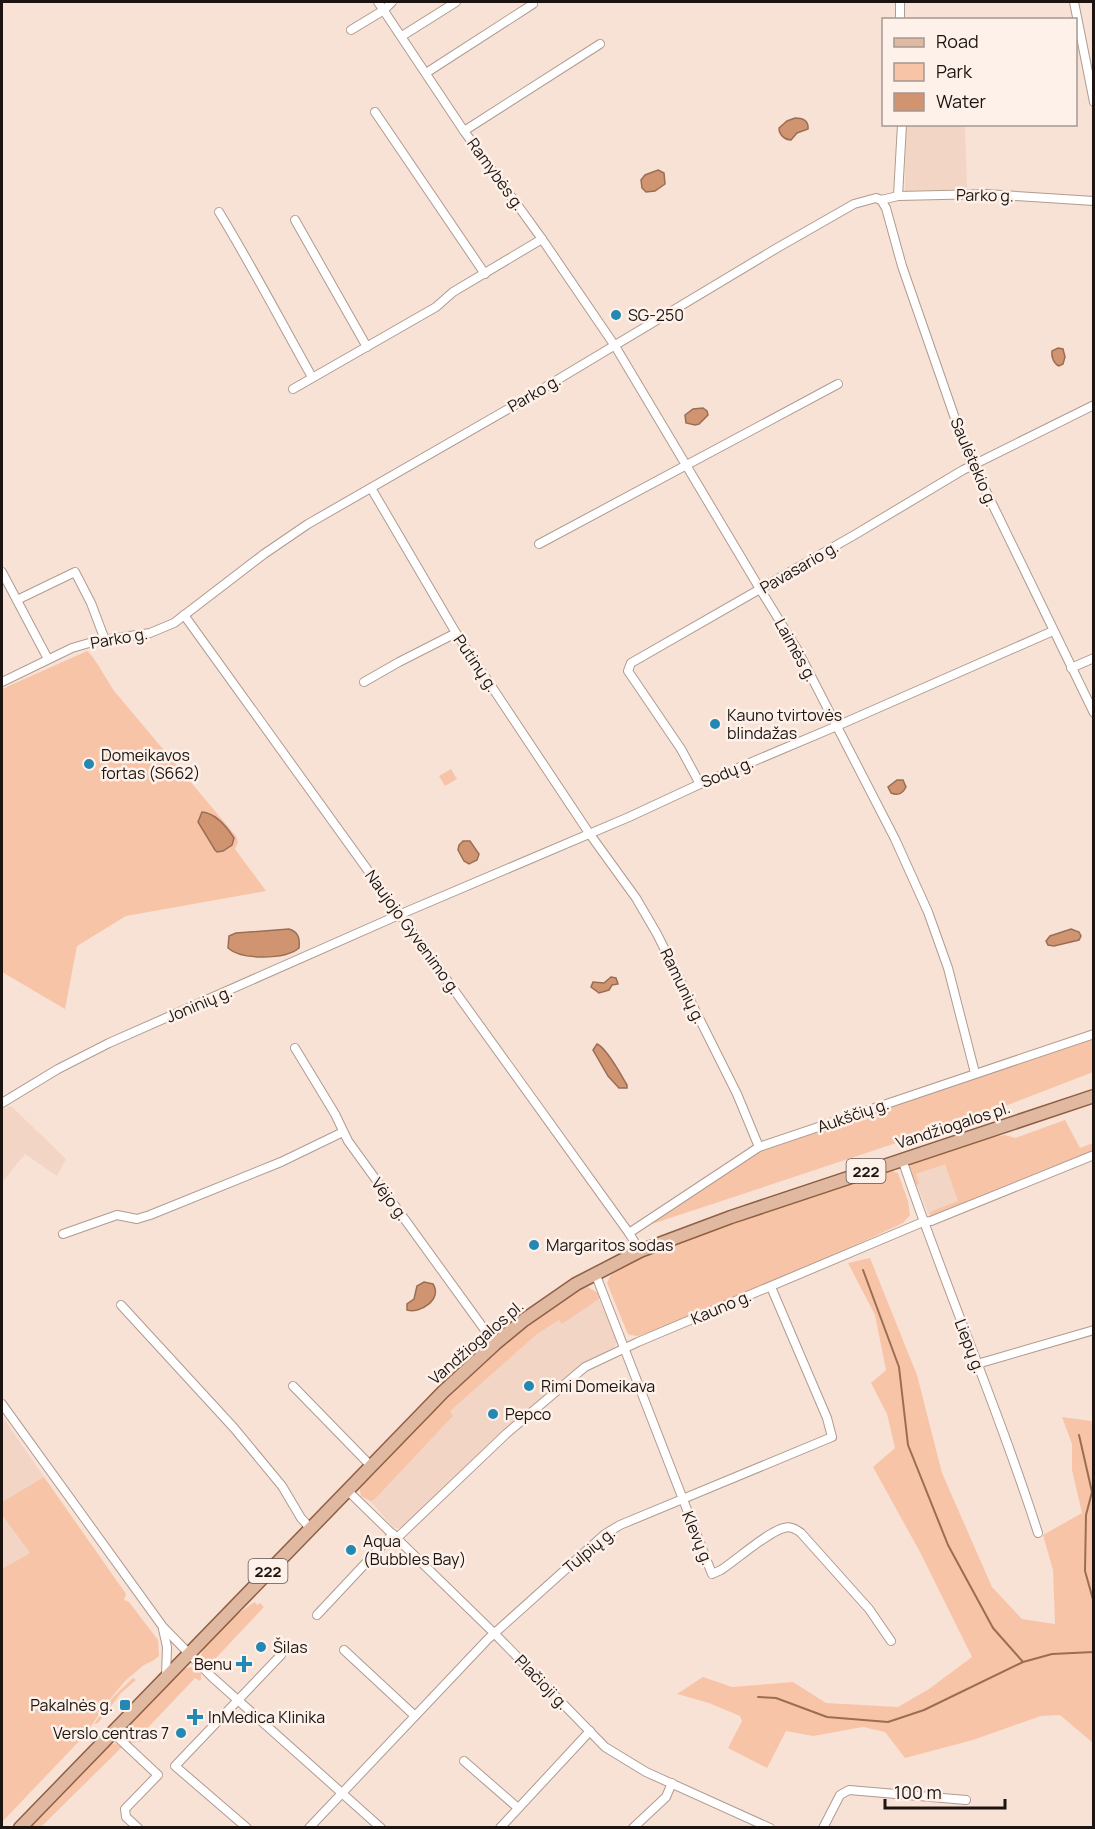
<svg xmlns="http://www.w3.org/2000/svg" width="1095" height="1829" viewBox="0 0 1095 1829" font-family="Manrope,sans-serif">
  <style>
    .built { fill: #f2d5c5 }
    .green { fill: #f8c4a7 }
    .water { fill: #d19471; stroke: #9a6e54; stroke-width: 1.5 }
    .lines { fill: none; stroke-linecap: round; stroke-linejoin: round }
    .stream { stroke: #9a6e54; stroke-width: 2 }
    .street-casing { stroke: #b09b90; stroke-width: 10 }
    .primary-casing { stroke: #8f5f44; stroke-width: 15 }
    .street { stroke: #fff; stroke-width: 8 }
    .primary { stroke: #e1b8a0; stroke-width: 12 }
    .poi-dot { fill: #2489b2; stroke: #fef1ea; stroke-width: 2 }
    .labels { text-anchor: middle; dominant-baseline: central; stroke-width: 5; stroke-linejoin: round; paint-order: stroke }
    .shield { fill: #fef1ea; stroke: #5f5651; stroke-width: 1.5 }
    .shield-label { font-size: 15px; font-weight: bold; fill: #1b1410 }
    .street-label { font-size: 16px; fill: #1b1410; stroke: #fef1ea }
    .poi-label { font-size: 16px; fill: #1b1410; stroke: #fef1ea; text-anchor: start }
  </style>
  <rect width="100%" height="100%" fill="#f8e2d6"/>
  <!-- built -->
  <g class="built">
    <polygon points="906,125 965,125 967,189 905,191"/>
    <polygon points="2,1103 5,1109 11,1106 66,1159 57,1176 25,1154 2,1182"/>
    <polygon points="964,1145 991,1188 931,1221 909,1165"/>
    <polygon points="599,1299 617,1341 614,1348 573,1371 400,1528 394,1528 370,1501 374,1500 453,1416 449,1411 536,1335 559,1320 562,1324"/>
    <polygon points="2,1416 44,1477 2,1502"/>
    <polygon points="2,1515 30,1553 2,1569"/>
  </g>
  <!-- green -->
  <g class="green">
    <path d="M87,651C93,654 109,684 115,692L236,836L238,842L235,849L266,891L126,916L77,946L65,1009L2,972V689Z"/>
    <polygon points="451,769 457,779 445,786 439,776"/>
    <polygon points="1093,1034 1093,1072 987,1113 652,1224 669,1205 759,1147"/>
    <path d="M1065,1120L1080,1148L1093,1143V1151C1071,1160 1049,1167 1028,1177V1181L931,1221L930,1213L932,1211L958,1201L945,1164L916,1174L919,1184L917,1185C913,1181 908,1170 911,1163L994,1137L1005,1135L1015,1138Z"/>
    <polygon points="889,1170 898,1173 908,1201 910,1215 903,1223 791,1275 655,1330 638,1336 629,1335 627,1332 607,1283 610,1276 616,1270 667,1246"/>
    <polygon points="870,1258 917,1375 942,1473 992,1587 1022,1619 1055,1624 1053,1570 1043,1535 1082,1513 1072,1470 1072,1444 1062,1417 1091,1421 1094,1433 1093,1743 1060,1715 1041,1716 973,1740 905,1758 885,1732 863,1727 813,1736 786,1731 767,1768 728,1748 742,1721 740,1716 709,1703 677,1694 703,1677 732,1687 793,1682 826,1703 898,1707 929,1689 972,1657 920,1552 873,1467 895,1448 887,1414 871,1383 886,1370 875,1315 848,1263"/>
    <path d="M588,1287L598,1293L599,1299L562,1324L559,1320L536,1335L450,1411L453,1416L374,1500L370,1501L361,1496L359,1487L363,1483C406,1439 449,1395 495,1354C522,1329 553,1299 588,1287Z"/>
    <polygon points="44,1477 126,1594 124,1600 129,1602 158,1640 159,1656 154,1660 144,1665 125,1681 105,1705 86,1734 2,1822 2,1569 30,1553 2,1515 2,1502"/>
    <path d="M255,1602L257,1605L260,1603L264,1607L214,1660L217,1665L210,1667L201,1656C202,1643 242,1609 255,1602Z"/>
    <polygon points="191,1667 201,1673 201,1680 200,1681 195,1678 140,1736 144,1741 129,1743 122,1737 125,1728 184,1669"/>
    <polygon points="133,1678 136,1680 121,1693 98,1723 94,1724 113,1697"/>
    <polygon points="115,1743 122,1747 41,1827 29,1828 107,1747"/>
  </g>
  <!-- water -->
  <g class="water">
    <path d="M795,118C802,118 809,120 808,129L797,133L791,140C785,140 779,135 779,128L787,121Z"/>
    <polygon points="658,170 664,173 665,184 655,191 646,192 642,188 641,180 645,175"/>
    <path d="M1058,348L1063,349L1065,357L1063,364L1059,366C1054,364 1051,357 1052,351Z"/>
    <polygon points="703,408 707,411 708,415 699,424 695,425 686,423 685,415 693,409"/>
    <path d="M897,780H903L906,787C903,793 898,796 891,793L888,787Z"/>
    <path d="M202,812C215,813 227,827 234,838L232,845L223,851L217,852L215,850L198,822Z"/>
    <polygon points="463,841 470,841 479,854 477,860 469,864 464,861 458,850 459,845"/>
    <path d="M289,929C299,932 300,939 299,948C285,960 241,960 228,948L229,936L236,933Z"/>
    <polygon points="1071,929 1079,932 1081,936 1079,940 1054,946 1048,945 1046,941 1050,936"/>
    <polygon points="611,977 616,978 618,984 612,985 609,990 599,993 591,987 593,982 604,983"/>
    <path d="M597,1044C607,1048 621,1075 627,1085V1088H619L608,1076L593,1050Z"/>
    <path d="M424,1282L433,1284C443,1299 420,1314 407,1310V1304L414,1299L417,1286Z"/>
  </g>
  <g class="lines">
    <!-- stream -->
    <g class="stream">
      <polyline points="863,1270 899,1367 908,1445 948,1545 993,1628 1023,1662"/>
      <polyline points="1079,1435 1092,1492 1086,1515 1085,1571 1094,1603"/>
      <polyline points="758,1697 776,1698 827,1717 888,1722 924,1710 1023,1662 1052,1654 1094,1652"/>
    </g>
    <!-- street casing -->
    <g class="street-casing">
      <g id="street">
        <polyline points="378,2 464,131 542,239 615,346 760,589 797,649 895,839 928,912 948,968 975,1073"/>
        <polyline points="1074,2 1094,102"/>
        <polyline points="900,20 900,2"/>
        <polyline points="351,30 384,10 392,2"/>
        <polyline points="402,36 456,2"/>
        <polyline points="426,73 533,4"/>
        <polyline points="375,112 485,274"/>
        <polyline points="464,131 600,44"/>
        <polyline points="898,196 902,124"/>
        <polyline points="881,200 886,208 902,266 966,450 1094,713"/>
        <path d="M219,212C252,266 281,322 312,377"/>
        <polyline points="295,220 367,347"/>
        <polyline points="293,389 436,307 453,292 542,239"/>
        <polyline points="371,488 456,633 589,833 636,898 657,934 737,1094 759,1147"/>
        <polyline points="539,544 838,384"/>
        <polyline points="2,572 48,659"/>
        <polyline points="17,600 75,572 91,603 105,640"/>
        <polyline points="184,615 629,1233 640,1251"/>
        <polyline points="1071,668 1094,658"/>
        <polyline points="2,682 72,648 96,641 150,633 174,623 264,554 308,524 522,401 777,248 854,204 876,198 881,200 898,196 985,194 1094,201"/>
        <polyline points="364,682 399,662 456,633"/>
        <polyline points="700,784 681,749 628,671 631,663 856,534 963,470 1094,405"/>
        <polyline points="295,1048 335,1114 348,1141 495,1344"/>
        <polyline points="2,1103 58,1069 109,1043 401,914 629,817 700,784 837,726 1053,631"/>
        <path d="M902,1159C944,1285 998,1407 1038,1533"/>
        <polyline points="629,1233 759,1147 1094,1034"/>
        <polyline points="63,1234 117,1215 137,1219 150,1215 281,1162 343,1132"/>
        <path d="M595,1273L712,1574L721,1570C735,1561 769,1531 784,1528C790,1526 796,1529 801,1533L869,1609L891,1641"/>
        <polyline points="121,1305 234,1428 282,1486 301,1518 310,1528"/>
        <polyline points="977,1364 1094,1330"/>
        <polyline points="293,1386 371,1466"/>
        <polyline points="2,1404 163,1627 212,1677 381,1828"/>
        <polyline points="347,1490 495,1634 605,1747 646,1772 770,1828"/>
        <polyline points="397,1538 506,1434 585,1367 638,1342 923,1222 931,1221 1094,1155"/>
        <polyline points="317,1615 393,1534"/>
        <polyline points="163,1629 167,1647 166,1676"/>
        <polyline points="344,1650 415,1716"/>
        <polyline points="112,1732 158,1775 125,1809 126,1817 138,1828"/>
        <polyline points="464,1761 518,1808"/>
        <polyline points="247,1828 175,1766 281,1655"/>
        <polyline points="309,1828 488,1639 605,1534 620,1525 832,1437 827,1418 771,1287"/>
        <polyline points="500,1828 590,1731"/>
        <polyline points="633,1828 666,1797 672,1783"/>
        <polyline points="823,1828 840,1795 849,1790 966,1800"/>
      </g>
    </g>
    <!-- primary casing -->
    <g class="primary-casing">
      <polyline id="primary" points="20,1828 443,1392 495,1344 524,1320 576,1284 640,1251 731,1217 1094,1096"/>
    </g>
    <!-- street -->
    <use href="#street" class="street"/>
    <!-- primary -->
    <use href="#primary" class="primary"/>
  </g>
  <!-- markers -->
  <g class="poi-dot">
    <circle cx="616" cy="315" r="6"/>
    <circle cx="715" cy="724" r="6"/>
    <circle cx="89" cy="764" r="6"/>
    <circle cx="534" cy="1245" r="6"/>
    <circle cx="529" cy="1386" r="6"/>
    <circle cx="493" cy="1414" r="6"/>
    <circle cx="351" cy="1550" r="6"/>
    <circle cx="261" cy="1647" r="6"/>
    <path d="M241 1655h6v6h6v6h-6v6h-6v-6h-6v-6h6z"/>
    <rect x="119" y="1699" width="12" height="12" rx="3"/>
    <path d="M192 1708h6v6h6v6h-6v6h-6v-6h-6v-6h6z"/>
    <circle cx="181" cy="1733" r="6"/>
  </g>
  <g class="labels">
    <!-- shield labels -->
    <g class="shield">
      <rect x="846.5" y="1159" width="39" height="24" rx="4.5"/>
      <rect x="248.5" y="1559" width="39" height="24" rx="4.5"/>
    </g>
    <g class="shield-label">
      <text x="866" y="1171">222</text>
      <text x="268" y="1571">222</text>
    </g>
    <!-- street labels -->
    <g class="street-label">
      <text transform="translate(496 174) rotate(54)">Ramybės g.</text>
      <text transform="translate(985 195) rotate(1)">Parko g.</text>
      <text transform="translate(534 393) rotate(-30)">Parko g.</text>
      <text transform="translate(974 462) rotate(67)">Saulėtekio g.</text>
      <text transform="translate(799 567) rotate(-30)">Pavasario g.</text>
      <text transform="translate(119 638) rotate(-10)">Parko g.</text>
      <text transform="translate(796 650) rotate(61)">Laimės g.</text>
      <text transform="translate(476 663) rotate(56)">Putinų g.</text>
      <text transform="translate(727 772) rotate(-23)">Sodų g.</text>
      <text transform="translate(413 932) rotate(54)">Naujojo Gyvenimo g.</text>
      <text transform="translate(683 986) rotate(64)">Ramunių g.</text>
      <text transform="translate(199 1004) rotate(-23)">Joninių g.</text>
      <text transform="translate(853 1115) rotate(-19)">Aukščių g.</text>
      <text transform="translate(953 1125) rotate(-18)">Vandžiogalos pl.</text>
      <text transform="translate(390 1199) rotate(53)">Vėjo g.</text>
      <text transform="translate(721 1307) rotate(-23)">Kauno g.</text>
      <text transform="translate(476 1342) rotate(-41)">Vandžiogalos pl.</text>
      <text transform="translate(970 1346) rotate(69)">Liepų g.</text>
      <text transform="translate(698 1538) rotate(68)">Klevų g.</text>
      <text transform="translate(589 1550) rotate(-40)">Tulpių g.</text>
      <text transform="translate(542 1682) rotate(46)">Plačioji g.</text>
    </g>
    <!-- poi labels -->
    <g class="poi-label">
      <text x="628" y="315">SG-250</text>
      <text x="727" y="715">Kauno tvirtovės<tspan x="727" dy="18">blindažas</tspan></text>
      <text x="101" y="755">Domeikavos<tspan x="101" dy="18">fortas (S662)</tspan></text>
      <text x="546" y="1245">Margaritos sodas</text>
      <text x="541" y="1386">Rimi Domeikava</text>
      <text x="505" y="1414">Pepco</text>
      <text x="363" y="1541">Aqua<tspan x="363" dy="18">(Bubbles Bay)</tspan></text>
      <text x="273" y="1647">Šilas</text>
      <text x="232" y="1664" text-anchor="end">Benu</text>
      <text x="113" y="1705" text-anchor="end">Pakalnės g.</text>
      <text x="208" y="1717">InMedica Klinika</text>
      <text x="169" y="1733" text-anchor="end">Verslo centras 7</text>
    </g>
  </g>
  <!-- border -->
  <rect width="1095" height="1829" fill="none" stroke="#1b1410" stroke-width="6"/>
  <!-- legend -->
  <rect x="882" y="18" width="195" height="108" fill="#fef1ea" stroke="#a39993" stroke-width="1.5"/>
  <rect x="894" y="38" width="30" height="9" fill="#e1b8a0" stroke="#a39993" stroke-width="1.5"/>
  <text x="936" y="48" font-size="18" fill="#1b1410">Road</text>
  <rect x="894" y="63" width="30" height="18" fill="#f8c4a7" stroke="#a39993" stroke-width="1.5"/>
  <text x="936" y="78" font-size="18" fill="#1b1410">Park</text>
  <rect x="894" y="93" width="30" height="18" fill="#d19471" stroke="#a39993" stroke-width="1.5"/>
  <text x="936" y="108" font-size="18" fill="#1b1410">Water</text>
  <!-- scale -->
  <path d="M885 1799v9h120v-9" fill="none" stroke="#1b1410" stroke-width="3"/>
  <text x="894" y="1799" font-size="18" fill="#1b1410" stroke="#fef1ea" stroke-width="4.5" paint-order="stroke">100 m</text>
</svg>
